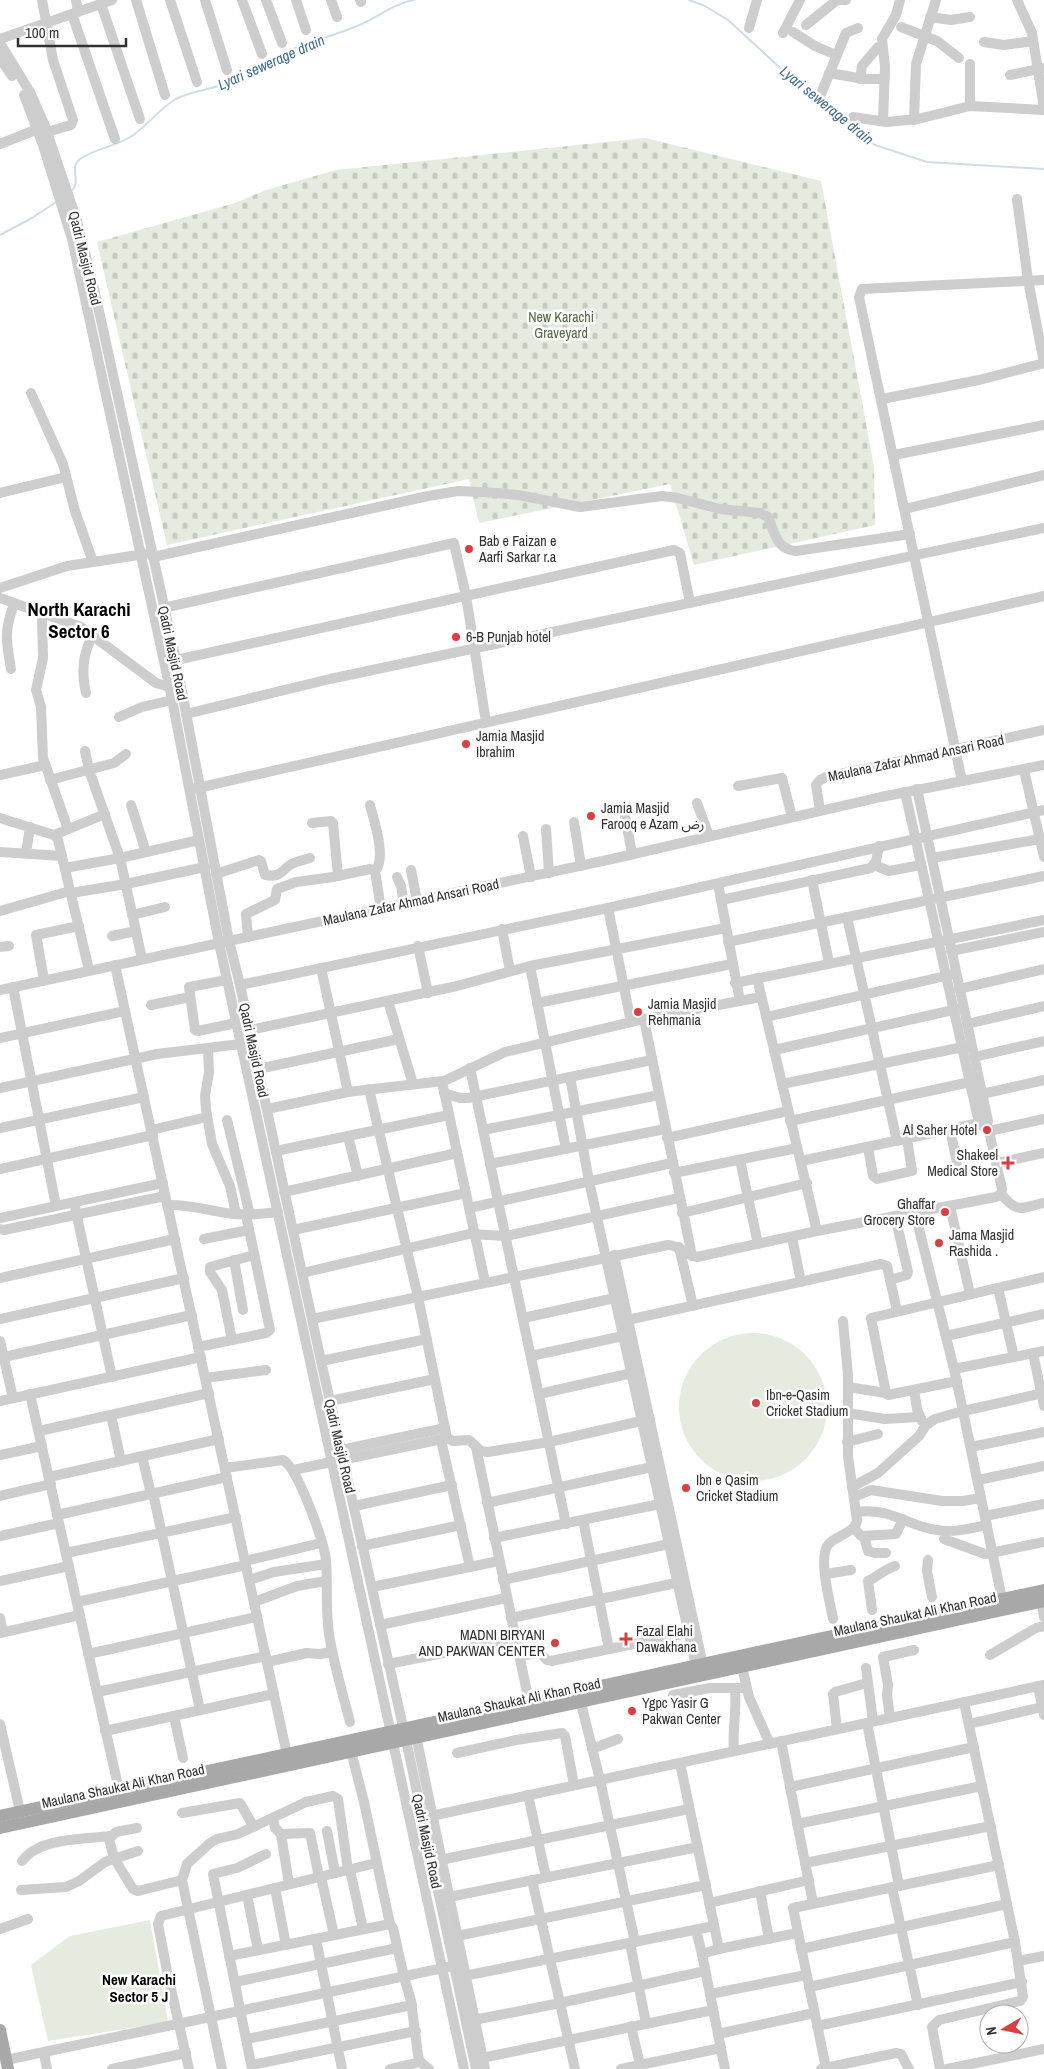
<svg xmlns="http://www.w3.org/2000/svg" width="1044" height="2069" viewBox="0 0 1044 2069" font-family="'Archivo Narrow','Noto Sans Arabic',sans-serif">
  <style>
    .grass { fill: #e5ecdf }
    .cemetery { fill: url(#cemetery-stones) }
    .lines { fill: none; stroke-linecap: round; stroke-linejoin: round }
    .stream { stroke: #cdddea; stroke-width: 2 }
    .minor { stroke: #cdcdcd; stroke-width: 10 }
    .major { stroke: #a8a8a8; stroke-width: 12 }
    .poi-dot { fill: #db3e40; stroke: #fff; stroke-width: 2 }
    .labels { text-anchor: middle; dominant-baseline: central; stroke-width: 5; stroke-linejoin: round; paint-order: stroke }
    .street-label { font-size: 14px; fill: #303030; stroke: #fff }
    .park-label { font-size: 14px; fill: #516940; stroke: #fff }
    .poi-label { font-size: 14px; fill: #303030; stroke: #fff; text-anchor: start }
    .water-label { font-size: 15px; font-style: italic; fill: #426c8e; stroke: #fff }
    .neighbourhood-label { font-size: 15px; font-weight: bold; fill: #000; stroke: #fff }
    .district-label { font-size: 19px; font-weight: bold; fill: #000; stroke: #fff }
  </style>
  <defs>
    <pattern id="cemetery-stones" width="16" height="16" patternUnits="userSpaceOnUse" patternTransform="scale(1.25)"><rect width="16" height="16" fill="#e5ecdf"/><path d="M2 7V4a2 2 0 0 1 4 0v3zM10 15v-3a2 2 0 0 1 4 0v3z" fill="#c5cbc0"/></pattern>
  </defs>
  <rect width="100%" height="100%" fill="#fff"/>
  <!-- grass -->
  <g class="grass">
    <circle cx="753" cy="1407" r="74"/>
    <polygon points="150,1920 168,2022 48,2041 31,1965 70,1936"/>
  </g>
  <!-- cemetery -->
  <polygon class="cemetery" points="645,138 821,181 874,467 875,525 694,565 670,484 479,523 469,479 167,545 97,242 235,203 266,190 336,170"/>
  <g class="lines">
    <!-- stream -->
    <g class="stream">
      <polyline points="689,0 705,6 728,20 811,96 830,107 851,128 875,145 927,162 1044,169"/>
      <path d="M70,192C83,183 68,168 80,159C96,148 117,146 132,136C148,125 160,108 176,99C196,89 219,89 238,79C256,70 273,59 291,50C311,41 332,36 352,28C374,21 391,4 414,0"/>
      <polyline points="0,235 32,218 56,202"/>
    </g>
    <!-- minor -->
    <g class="minor">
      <polyline points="42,0 53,60 73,120 71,125 47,132"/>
      <polyline points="76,0 78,12"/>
      <polyline points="136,0 165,95"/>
      <polyline points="170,0 197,82"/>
      <polyline points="205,0 227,70"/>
      <polyline points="242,0 262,54"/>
      <polyline points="266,0 282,43"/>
      <polyline points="296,0 306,30"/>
      <polyline points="331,0 337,17"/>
      <polyline points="360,0 361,2"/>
      <polyline points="1017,0 1032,33 1044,108"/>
      <polyline points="101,4 140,119"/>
      <polyline points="72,14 115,139"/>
      <polyline points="930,17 951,20 970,17"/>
      <polyline points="806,25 837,0 846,0"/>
      <polyline points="901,27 937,41 959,58"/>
      <polyline points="749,28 757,0"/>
      <polyline points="793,32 815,46 836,55"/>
      <polyline points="783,33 800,0"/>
      <polyline points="0,39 112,0"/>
      <polyline points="984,42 1004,45 1033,41"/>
      <polyline points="0,43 30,92 45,126 77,221 93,284 176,660 229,941 240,985 321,1361 406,1740 476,2069"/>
      <polyline points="0,58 12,76"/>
      <polyline points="829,73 864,79 884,79"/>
      <polyline points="1010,75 1044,68"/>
      <polyline points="860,79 862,66 878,47 882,47"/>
      <polyline points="821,94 846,33 858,28"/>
      <polyline points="24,95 43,145 72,239 170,689 219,943 464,2069"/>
      <polyline points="970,106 970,64"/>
      <polyline points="853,117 886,122 918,119 970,106 1044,110"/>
      <polyline points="914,120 916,64 936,0"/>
      <polyline points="883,121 885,67 882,39 896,15 900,0"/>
      <polyline points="0,144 43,127"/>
      <polyline points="31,393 63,464 75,511 93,562"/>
      <polyline points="882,399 979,380 1044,363 1028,280 1017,199"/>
      <polyline points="894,455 1044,425"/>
      <polyline points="0,493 66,477"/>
      <polyline points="905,509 1044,475"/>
      <path d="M153,557L428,496L458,491L499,493L518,495L580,507L662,496L678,498L720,509L760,513L768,517C775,533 776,549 796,551L910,534"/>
      <polyline points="0,588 67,566 145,554"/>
      <polyline points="0,598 81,627 156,683 173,688"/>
      <polyline points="163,608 454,543 466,596 486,722"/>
      <polyline points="42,614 43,658 36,690 41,707 43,758 68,829"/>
      <polyline points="176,660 674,550 680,553 690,603"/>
      <path d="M11,669C6,641 4,631 14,604"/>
      <path d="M86,693C81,671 83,654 93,634"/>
      <polyline points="186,714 330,679 1044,528"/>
      <polyline points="119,717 142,707 172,700"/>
      <polyline points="85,751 89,770 120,858 142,959"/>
      <polyline points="1024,770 1044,857"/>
      <polyline points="0,775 45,765"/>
      <polyline points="50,780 114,763 126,754"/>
      <polyline points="962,781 859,297 862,289 1044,280"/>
      <polyline points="738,786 782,778 792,817"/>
      <polyline points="193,789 1044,596"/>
      <polyline points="917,789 988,1121 986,1127"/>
      <path d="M905,792L979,1123L989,1131L1002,1189L1001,1194C1018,1214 1020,1208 1044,1203"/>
      <polyline points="697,803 709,836"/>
      <polyline points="131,805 146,852"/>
      <path d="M370,805C374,821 387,858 375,871"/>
      <polyline points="624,810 632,854"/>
      <polyline points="820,810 816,785 820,780 826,777 1044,730"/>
      <polyline points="0,818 54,835 58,840 89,970"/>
      <polyline points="574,822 581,866"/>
      <polyline points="312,823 331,821 333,823 338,876"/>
      <polyline points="546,829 549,873"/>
      <polyline points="54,835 105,814"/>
      <polyline points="523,836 531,877"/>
      <polyline points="0,852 62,856"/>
      <polyline points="26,853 30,827"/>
      <polyline points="932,858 1040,839"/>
      <polyline points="874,865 889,871 921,865"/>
      <polyline points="65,868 120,858 199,840"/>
      <polyline points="411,870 417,901"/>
      <path d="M216,874L259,860L261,861L265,875C281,877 279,873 290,865C296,861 304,860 310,858"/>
      <polyline points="397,877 401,886 404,904"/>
      <polyline points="812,880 829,963"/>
      <polyline points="718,884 740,1001"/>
      <polyline points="71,893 126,884 205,867"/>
      <polyline points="721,900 871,868 876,861 879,846"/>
      <polyline points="608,908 631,1022"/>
      <polyline points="0,911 70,891"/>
      <polyline points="132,915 165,907"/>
      <polyline points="847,917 897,1141"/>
      <polyline points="502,929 510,971"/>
      <polyline points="112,936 136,931"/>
      <polyline points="248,937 246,914 275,900 277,889 296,882 333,877 370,869 375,871 381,909"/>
      <polyline points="728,942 1044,876"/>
      <polyline points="418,946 428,993"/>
      <polyline points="0,947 9,946"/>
      <polyline points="951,951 1044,932"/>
      <polyline points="115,965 288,1759"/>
      <polyline points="530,966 566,1149"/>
      <polyline points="321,968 348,1092"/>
      <polyline points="757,978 817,1231"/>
      <polyline points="44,980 36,935 79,926"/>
      <polyline points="227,980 189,987 195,1030 198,1031 236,1023"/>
      <polyline points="735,983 1044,920"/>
      <polyline points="240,985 608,908 1044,810"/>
      <polyline points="13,987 56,1206"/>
      <polyline points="959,989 1044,969"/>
      <polyline points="0,990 612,859 881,797 1044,765"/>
      <polyline points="388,1001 413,1084"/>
      <polyline points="537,1003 732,964"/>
      <polyline points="151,1005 190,997"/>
      <polyline points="766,1017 950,975"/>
      <polyline points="644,1019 692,1256"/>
      <polyline points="967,1024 1044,1006"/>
      <polyline points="250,1030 457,986 530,966 726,928"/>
      <polyline points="0,1038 125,1011"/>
      <polyline points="208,1049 209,1072 205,1096 206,1109 212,1144 230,1186 236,1214"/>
      <polyline points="774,1050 958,1009"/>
      <polyline points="974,1057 1044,1041"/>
      <polyline points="470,1068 566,1524"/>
      <polyline points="258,1069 399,1039"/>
      <polyline points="570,1077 589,1181 697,1671"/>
      <polyline points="782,1084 968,1046"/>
      <polyline points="0,1088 157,1054 241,1044"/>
      <polyline points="369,1089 418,1297 447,1438 453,1441 469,1440 481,1451 488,1452 549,1442 650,1419"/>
      <polyline points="444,1093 460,1098 468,1098 652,1060"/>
      <polyline points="982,1094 1044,1080"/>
      <polyline points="267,1109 348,1092 443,1081"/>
      <polyline points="227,1120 250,1215"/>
      <polyline points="790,1121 975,1081"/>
      <polyline points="0,1128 144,1097"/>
      <polyline points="950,1129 957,1163"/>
      <polyline points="151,1130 207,1117"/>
      <polyline points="483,1130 659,1095"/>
      <polyline points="989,1131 1044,1119"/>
      <polyline points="348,1136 358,1176"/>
      <polyline points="667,1138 788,1111"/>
      <polyline points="868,1147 873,1176 877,1179 912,1171 907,1139"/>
      <polyline points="276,1151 449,1115"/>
      <polyline points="740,1160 758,1244"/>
      <polyline points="801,1161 984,1122"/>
      <polyline points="997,1163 1044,1153"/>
      <polyline points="490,1164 665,1129"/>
      <polyline points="0,1169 153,1135"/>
      <polyline points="674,1173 797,1148"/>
      <polyline points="284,1192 457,1153"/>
      <polyline points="74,1203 112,1377"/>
      <path d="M167,1205C188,1204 206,1210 226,1213C244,1216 260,1214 278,1212"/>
      <polyline points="950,1206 970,1294"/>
      <polyline points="469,1208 672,1163"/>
      <polyline points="682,1213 807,1183"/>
      <polyline points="915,1213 955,1373 1002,1599"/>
      <polyline points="0,1218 163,1183"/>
      <polyline points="0,1229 4,1230 165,1196"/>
      <polyline points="293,1230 466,1193"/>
      <polyline points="792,1237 801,1282"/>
      <polyline points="204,1239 249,1230"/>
      <polyline points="679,1247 693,1306"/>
      <polyline points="614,1255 704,1670"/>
      <polyline points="234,1260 243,1310"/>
      <polyline points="302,1273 469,1234 506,1236 679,1198"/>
      <polyline points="0,1278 175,1239"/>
      <polyline points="890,1280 907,1275 908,1272 895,1216"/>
      <polyline points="485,1282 442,1082 505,1052 644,1019 761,997"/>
      <polyline points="998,1288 1014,1357"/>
      <polyline points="523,1318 615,1298"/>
      <polyline points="0,1319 184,1278"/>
      <path d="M312,1319L668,1245C679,1245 686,1255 697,1257L817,1231L996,1197L1001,1194"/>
      <polyline points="623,1321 881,1264 887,1266 897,1311"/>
      <polyline points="946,1336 1044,1314"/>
      <polyline points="232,1340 222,1290 210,1272 210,1267 254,1255"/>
      <polyline points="0,1341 13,1398"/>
      <polyline points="198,1347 266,1333 270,1330 246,1215"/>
      <polyline points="1033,1353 1044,1406"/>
      <polyline points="531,1356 623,1336"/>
      <polyline points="4,1357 192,1315"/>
      <polyline points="321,1361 427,1339"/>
      <polyline points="954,1369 1044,1351"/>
      <polyline points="205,1378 266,1370"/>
      <polyline points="957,1381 888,1395 886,1393 871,1318 1044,1277"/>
      <polyline points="848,1387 886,1393"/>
      <polyline points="914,1390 917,1409 922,1421"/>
      <polyline points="30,1394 119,1790"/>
      <polyline points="539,1394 632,1373"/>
      <polyline points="0,1401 201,1357"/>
      <polyline points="330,1401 435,1379"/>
      <polyline points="847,1413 885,1419 919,1417"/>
      <polyline points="111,1415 121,1461"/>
      <polyline points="39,1431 209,1393"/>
      <polyline points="441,1440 470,1567"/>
      <polyline points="847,1442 878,1434"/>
      <polyline points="476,1447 529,1702"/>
      <polyline points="971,1447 1044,1432"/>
      <polyline points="341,1450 445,1428"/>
      <polyline points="0,1455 42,1446"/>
      <polyline points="142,1456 151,1494"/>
      <path d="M225,1468L283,1460C298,1468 324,1542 326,1560C328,1587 325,1614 330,1640C335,1668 343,1695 350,1722"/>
      <polyline points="293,1470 447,1438"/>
      <polyline points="49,1477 219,1439"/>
      <polyline points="978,1480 1044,1466"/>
      <polyline points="852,1487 878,1473 919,1436 926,1425 935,1419 963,1411 1044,1393"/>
      <polyline points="153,1493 200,1710"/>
      <polyline points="0,1496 51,1484"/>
      <polyline points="854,1497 871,1490 942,1501 963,1501 981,1498"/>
      <polyline points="487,1503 652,1467"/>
      <polyline points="354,1506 452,1485"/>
      <path d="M856,1512C890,1507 907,1526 937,1530C954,1533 971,1528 987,1525"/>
      <polyline points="57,1515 227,1477"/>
      <polyline points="985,1516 1044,1504"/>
      <polyline points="583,1520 609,1649"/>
      <polyline points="854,1528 861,1536 896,1534 903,1519"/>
      <polyline points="0,1536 59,1523"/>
      <polyline points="864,1536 868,1551 875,1553 886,1553"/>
      <polyline points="494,1538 660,1504"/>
      <polyline points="944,1539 985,1554 1044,1542"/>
      <polyline points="362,1546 461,1525"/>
      <polyline points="66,1553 236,1517"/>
      <polyline points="928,1560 927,1571 932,1597"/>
      <polyline points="245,1561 321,1543"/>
      <polyline points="826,1574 851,1570"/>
      <polyline points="249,1580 274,1572 326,1564"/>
      <polyline points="503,1580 669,1544"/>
      <polyline points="0,1581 69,1566"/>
      <polyline points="372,1587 499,1561"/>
      <polyline points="1041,1596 1044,1617"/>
      <polyline points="77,1602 246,1565"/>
      <polyline points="254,1602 297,1586 326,1581"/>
      <path d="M872,1610L868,1581C879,1576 883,1570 895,1566"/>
      <polyline points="0,1618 3,1632"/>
      <polyline points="511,1618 676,1583"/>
      <path d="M833,1619C830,1602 818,1558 828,1545C835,1535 854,1534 857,1521L848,1456V1375L843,1321"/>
      <polyline points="380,1625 506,1598"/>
      <polyline points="0,1633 80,1615"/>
      <polyline points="88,1654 257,1617"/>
      <polyline points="990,1655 1036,1628 1044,1626"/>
      <polyline points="519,1656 540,1653 547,1660 551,1661 687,1633"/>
      <polyline points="267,1662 307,1653 320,1654 332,1652"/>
      <polyline points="388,1664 515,1639"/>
      <polyline points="742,1667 749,1697 770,1744"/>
      <polyline points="866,1668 873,1721"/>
      <polyline points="1038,1686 1044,1715"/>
      <polyline points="97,1692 266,1656"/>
      <polyline points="579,1695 600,1780 635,1942"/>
      <polyline points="673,1695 710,1688 746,1688"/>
      <polyline points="174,1716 183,1758"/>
      <polyline points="890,1718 887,1695 888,1685 883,1657 914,1650"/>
      <polyline points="867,1723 899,1886"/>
      <polyline points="0,1724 20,1811"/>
      <polyline points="969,1724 1042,1707"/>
      <polyline points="837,1729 833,1694 835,1692 867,1683"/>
      <polyline points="105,1731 274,1694"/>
      <polyline points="415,1731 485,2069"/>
      <polyline points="781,1741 813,1903"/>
      <polyline points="592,1749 618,1739"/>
      <polyline points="351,1751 364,1802 390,1924"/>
      <path d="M734,1751C732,1730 737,1710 735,1689"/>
      <polyline points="457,1753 516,1740 562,1733 565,1736 574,1785"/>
      <polyline points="680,1763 719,1949"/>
      <polyline points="790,1787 974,1747"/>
      <polyline points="528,1795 546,1877"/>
      <polyline points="182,1813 240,1803 254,1827"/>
      <polyline points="273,1819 275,1828 281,1834 289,1884"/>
      <polyline points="417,1819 1044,1685"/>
      <polyline points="797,1824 982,1786"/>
      <polyline points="137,1828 116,1832 109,1839 114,1858 133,1889 138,1891 182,1880"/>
      <polyline points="327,1831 335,1873"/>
      <polyline points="281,1834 310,1833 319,1877"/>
      <path d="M22,1861C25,1858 29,1853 33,1851C54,1838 87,1839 110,1836"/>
      <polyline points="435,1861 689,1809"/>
      <polyline points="805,1863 991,1826"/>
      <polyline points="350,1870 363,1929"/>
      <polyline points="321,1877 334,1935"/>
      <polyline points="532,1880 575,2069"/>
      <polyline points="892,1887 918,2005"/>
      <polyline points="275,1888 286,1945"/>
      <polyline points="21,1890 66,1887 79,1881 105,1862 138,1851"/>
      <polyline points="760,1891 769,1939"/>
      <polyline points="247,1895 258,1950"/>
      <polyline points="444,1898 698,1847"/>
      <polyline points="709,1903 809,1880"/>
      <polyline points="0,1929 28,1919"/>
      <polyline points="696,1930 702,1954"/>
      <polyline points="452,1937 706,1885"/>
      <polyline points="316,1939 342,2069"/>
      <polyline points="630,1943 646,2023"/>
      <polyline points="801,1949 1007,1904"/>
      <polyline points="229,1956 390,1924 393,1928 404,1977 411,2001 418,2055 420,2062 429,2069"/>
      <polyline points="1018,1961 1044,1956"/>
      <polyline points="459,1977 714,1926"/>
      <polyline points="235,1982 397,1948"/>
      <polyline points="809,1987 1015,1942"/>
      <polyline points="710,1994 806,1975"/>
      <polyline points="469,2021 560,2003 705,1971"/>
      <polyline points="631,2026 641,2069"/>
      <polyline points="817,2026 1022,1982"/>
      <polyline points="718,2034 814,2013"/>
      <polyline points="247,2039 412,2005"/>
      <polyline points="44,2054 47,2069"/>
      <polyline points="477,2059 713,2010"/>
      <polyline points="6,2060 448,1967"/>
      <polyline points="252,2065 416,2031"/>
      <polyline points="826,2068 793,1908 999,1865"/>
      <polyline points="112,2069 186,2053"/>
      <polyline points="189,2069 167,1971 158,1924 161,1916 376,1863"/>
      <polyline points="222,2069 182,1880 187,1864 210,1843 217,1839 238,1834 306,1802 333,1796 338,1799 348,1870"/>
      <polyline points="252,2069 213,1874 237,1868 266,1854"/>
      <polyline points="390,2069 420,2062"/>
      <polyline points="621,2069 721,2048"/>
      <polyline points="725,2069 702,1954 719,1949 797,1933"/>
      <polyline points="821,2069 896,2053 901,2054 909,2069"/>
      <polyline points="940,2069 932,2027 939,2020 1020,2001 1023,1997 1015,1942 964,1702"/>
      <polyline points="947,2069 1044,2049"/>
    </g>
    <!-- major -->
    <g class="major">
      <polyline points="0,1816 1044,1590"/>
      <polyline points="0,1828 1044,1601"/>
      <polyline points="0,2030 8,2069"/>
    </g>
  </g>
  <!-- markers -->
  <g class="poi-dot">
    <circle cx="469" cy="549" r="5"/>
    <circle cx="456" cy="637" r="5"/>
    <circle cx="466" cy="744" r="5"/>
    <circle cx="591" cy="816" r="5"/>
    <circle cx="638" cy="1012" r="5"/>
    <circle cx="987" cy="1130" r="5"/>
    <path d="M1005.5 1155.5h5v5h5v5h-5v5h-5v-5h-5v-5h5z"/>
    <circle cx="945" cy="1212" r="5"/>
    <circle cx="939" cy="1243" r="5"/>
    <circle cx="756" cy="1403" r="5"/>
    <circle cx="686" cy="1488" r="5"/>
    <path d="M623.5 1631.5h5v5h5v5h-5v5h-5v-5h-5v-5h5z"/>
    <circle cx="555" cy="1643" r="5"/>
    <circle cx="632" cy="1711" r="5"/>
  </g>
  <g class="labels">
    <!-- street labels -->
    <g class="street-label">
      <text transform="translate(85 258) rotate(76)">Qadri Masjid Road</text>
      <text transform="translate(173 653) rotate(78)">Qadri Masjid Road</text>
      <text transform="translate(916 758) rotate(-12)">Maulana Zafar Ahmad Ansari Road</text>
      <text transform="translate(411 902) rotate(-12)">Maulana Zafar Ahmad Ansari Road</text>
      <text transform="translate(254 1050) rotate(78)">Qadri Masjid Road</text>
      <text transform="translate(340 1446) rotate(77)">Qadri Masjid Road</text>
      <text transform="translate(915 1614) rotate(-12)">Maulana Shaukat Ali Khan Road</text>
      <text transform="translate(519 1700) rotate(-12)">Maulana Shaukat Ali Khan Road</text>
      <text transform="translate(123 1786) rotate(-12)">Maulana Shaukat Ali Khan Road</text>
      <text transform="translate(427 1841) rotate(78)">Qadri Masjid Road</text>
    </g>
    <!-- park labels -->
    <g class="park-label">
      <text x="561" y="317">New Karachi<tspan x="561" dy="16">Graveyard</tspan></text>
    </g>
    <!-- poi labels -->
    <g class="poi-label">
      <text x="479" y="541">Bab e Faizan e<tspan x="479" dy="16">Aarfi Sarkar r.a</tspan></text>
      <text x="466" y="637">6-B Punjab hotel</text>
      <text x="476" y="736">Jamia Masjid<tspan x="476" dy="16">Ibrahim</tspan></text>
      <text x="601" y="808">Jamia Masjid<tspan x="601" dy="16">Farooq e Azam رض</tspan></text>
      <text x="648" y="1004">Jamia Masjid<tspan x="648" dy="16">Rehmania</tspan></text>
      <text x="977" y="1130" text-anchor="end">Al Saher Hotel</text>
      <text x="998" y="1155" text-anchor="end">Shakeel<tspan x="998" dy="16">Medical Store</tspan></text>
      <text x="935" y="1204" text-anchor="end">Ghaffar<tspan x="935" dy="16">Grocery Store</tspan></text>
      <text x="949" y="1235">Jama Masjid<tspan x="949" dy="16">Rashida .</tspan></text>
      <text x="766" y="1395">Ibn-e-Qasim<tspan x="766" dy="16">Cricket Stadium</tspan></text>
      <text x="696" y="1480">Ibn e Qasim<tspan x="696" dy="16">Cricket Stadium</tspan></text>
      <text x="636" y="1631">Fazal Elahi<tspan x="636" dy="16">Dawakhana</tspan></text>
      <text x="545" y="1635" text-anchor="end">MADNI BIRYANI<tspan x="545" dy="16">AND PAKWAN CENTER</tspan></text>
      <text x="642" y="1703">Ygpc Yasir G<tspan x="642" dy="16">Pakwan Center</tspan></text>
    </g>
    <!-- water labels -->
    <g class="water-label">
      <text transform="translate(271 62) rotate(-24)">Lyari sewerage drain</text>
      <text transform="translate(827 105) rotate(39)">Lyari sewerage drain</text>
    </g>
    <!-- neighbourhood labels -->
    <g class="neighbourhood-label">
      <text x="139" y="1979">New Karachi<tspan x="139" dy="17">Sector 5 J</tspan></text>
    </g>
    <!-- district labels -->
    <g class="district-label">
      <text x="79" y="609">North Karachi<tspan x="79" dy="22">Sector 6</tspan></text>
    </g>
  </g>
  <!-- north arrow -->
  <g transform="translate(1004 2029) rotate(261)"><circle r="24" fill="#ffffff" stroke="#acacac"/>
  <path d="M0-4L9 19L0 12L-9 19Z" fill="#db3e40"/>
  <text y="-8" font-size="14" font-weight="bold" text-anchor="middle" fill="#303030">N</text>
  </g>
  <!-- scale -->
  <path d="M18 38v8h108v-8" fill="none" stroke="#303030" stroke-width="2.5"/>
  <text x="25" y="38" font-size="15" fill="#303030" stroke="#ffffff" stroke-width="4" paint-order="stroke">100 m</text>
</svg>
